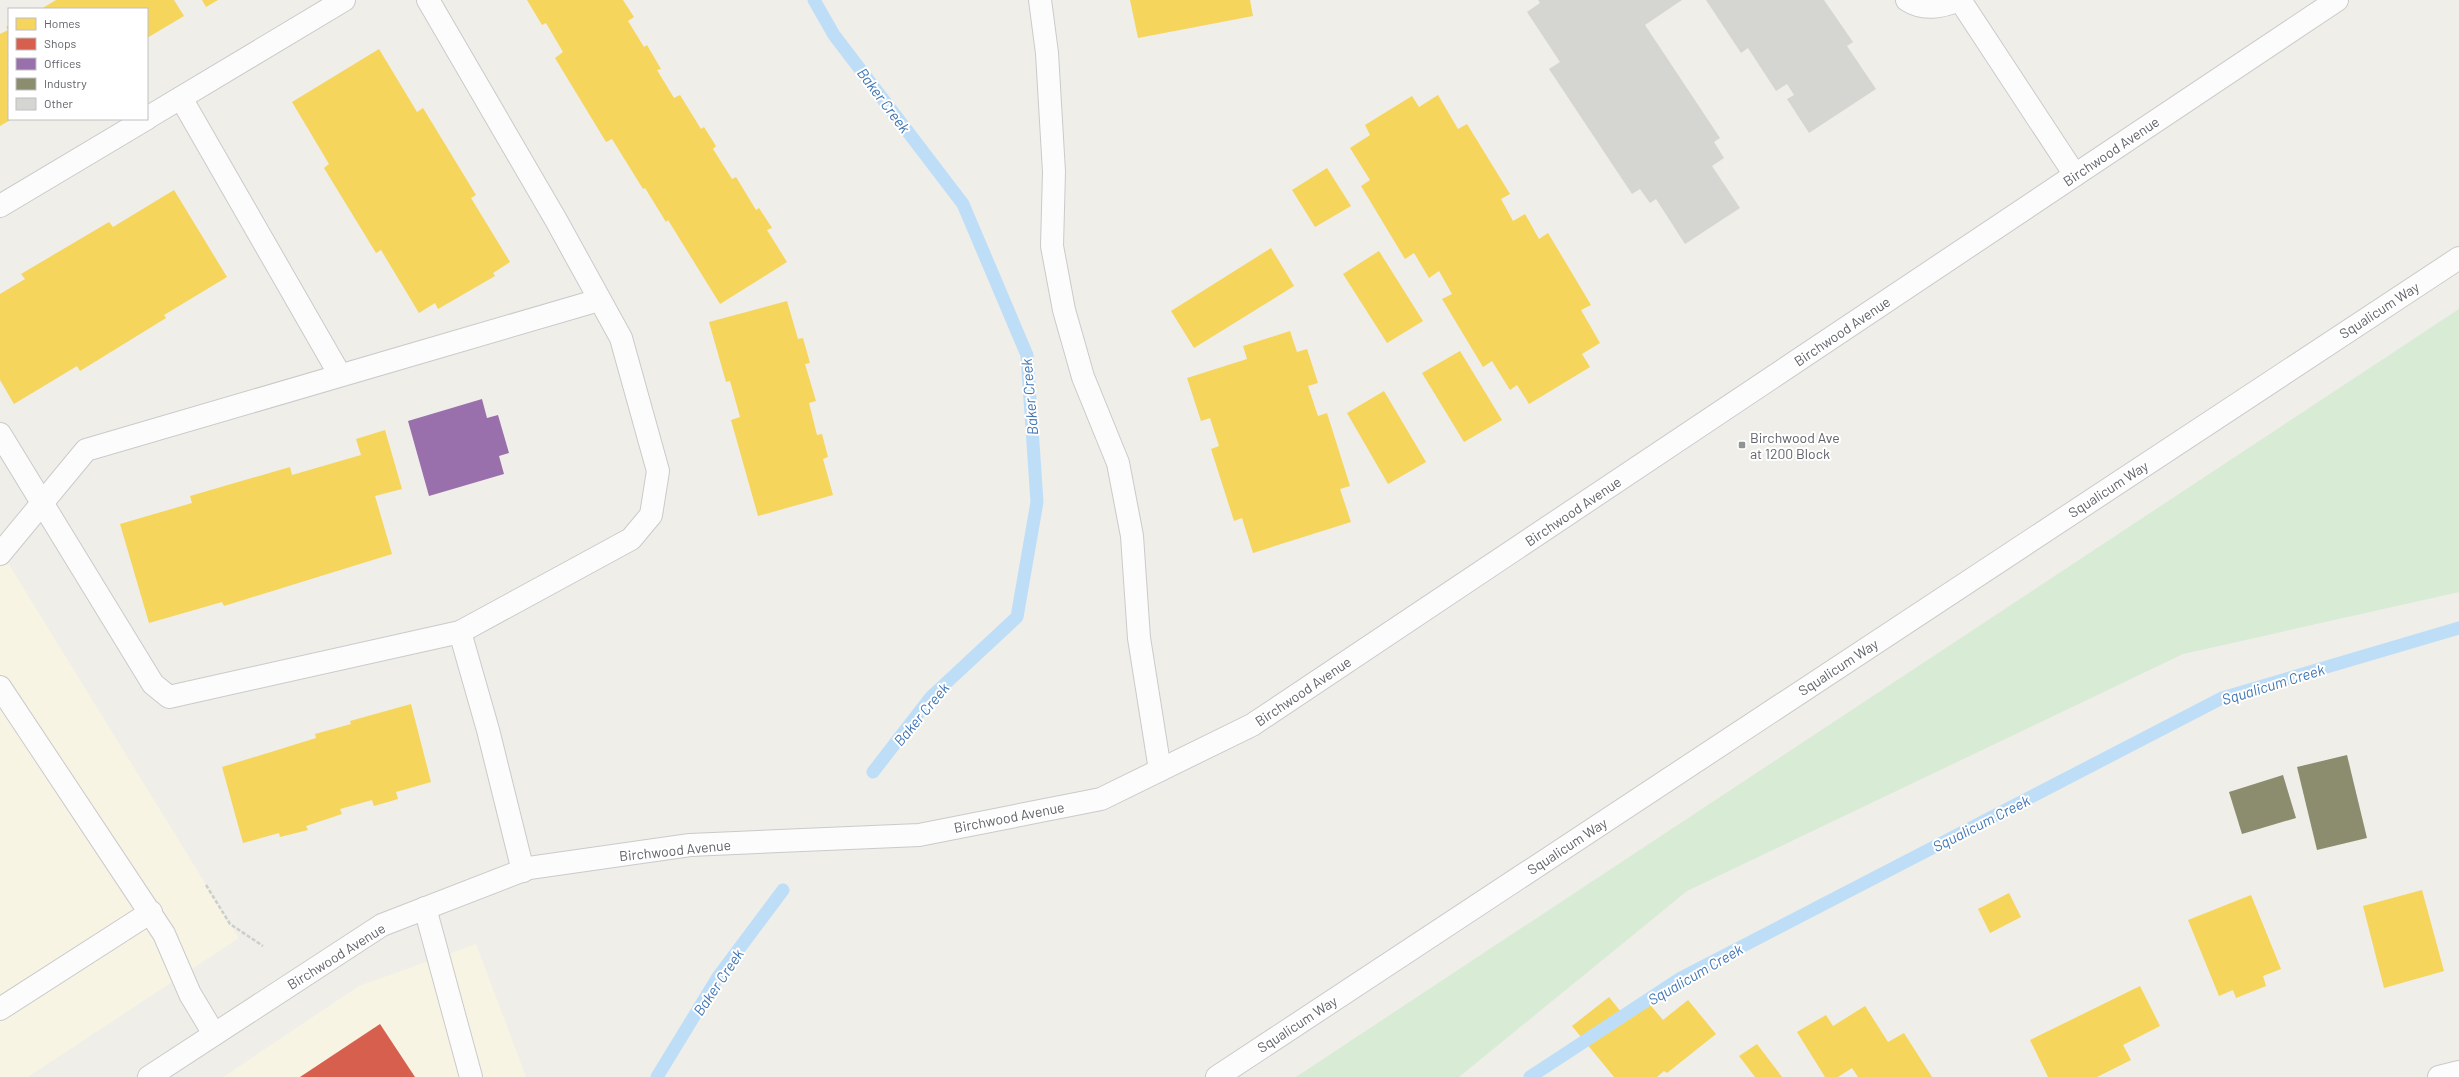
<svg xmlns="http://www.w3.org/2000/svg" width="2459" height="1077" viewBox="0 0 2459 1077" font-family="Barlow,sans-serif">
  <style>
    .commercial { fill: #f7f4e4 }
    .green { fill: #d7ebd5 }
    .homes { fill: #f6d55c }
    .shops { fill: #d6604d }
    .offices { fill: #9970ab }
    .industry { fill: #8c8c6e }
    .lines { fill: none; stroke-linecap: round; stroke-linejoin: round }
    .stream { stroke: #bedef8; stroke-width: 13 }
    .building { fill: #d5d5d2 }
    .minor-casing { stroke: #cbcaca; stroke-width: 24 }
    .path { stroke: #cbcfcb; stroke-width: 2.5; stroke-dasharray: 4 2; stroke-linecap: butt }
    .minor { stroke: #fdfcfc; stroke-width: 22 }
    .poi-dot { fill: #919395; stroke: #fff; stroke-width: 1.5 }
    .labels { text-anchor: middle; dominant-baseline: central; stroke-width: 4; stroke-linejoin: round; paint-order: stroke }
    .street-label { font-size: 14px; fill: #5f6268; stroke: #fff }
    .poi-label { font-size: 14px; fill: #5f6268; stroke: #fff; text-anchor: start }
    .water-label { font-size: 15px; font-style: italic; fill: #4277b4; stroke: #fff }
  </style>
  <rect width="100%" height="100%" fill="#efeee9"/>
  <!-- commercial -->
  <g class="commercial">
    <polygon points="0,550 239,938 28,1077 0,1077"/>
    <polygon points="476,944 526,1077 223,1077 359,986"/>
  </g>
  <!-- green -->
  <polygon class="green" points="2459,309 2459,592 2183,654 1687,891 1459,1077 1296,1077"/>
  <!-- homes -->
  <g class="homes">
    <polygon points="56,0 174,0 184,16 147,38 147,9 41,9"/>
    <polygon points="202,0 218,0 206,7"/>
    <polygon points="527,0 623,0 634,17 628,21 644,47 647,45 661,69 657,70 674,98 680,95 701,129 704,127 716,146 713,149 732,179 736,177 756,210 759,208 772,228 767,230 787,262 720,304 668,220 666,222 645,188 643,189 612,139 606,142 555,58 563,52 546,23 542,25"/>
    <polygon points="1130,0 1250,0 1253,16 1138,38"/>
    <polygon points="9,25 9,119 12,119 0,126 0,34 8,30 6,27"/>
    <polygon points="379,49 417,112 423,108 476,195 471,198 510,262 493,273 495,276 438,309 435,303 419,313 381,250 376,253 324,168 329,164 292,102"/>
    <polygon points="1438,95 1458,129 1467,124 1510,194 1501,199 1513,221 1525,214 1539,239 1548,233 1591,305 1581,310 1600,343 1582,354 1590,367 1529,404 1517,385 1510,390 1492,361 1483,367 1442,299 1452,294 1439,271 1429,278 1414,253 1405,259 1361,186 1370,180 1350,148 1370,135 1365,125 1412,96 1419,107"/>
    <polygon points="1327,168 1351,206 1315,227 1292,190"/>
    <polygon points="174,190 227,277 164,315 166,318 80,371 77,366 14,404 0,380 0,294 25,279 21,274 109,222 113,227"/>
    <polygon points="1271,248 1294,286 1194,348 1171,311"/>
    <polygon points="1379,251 1423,321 1387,343 1343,274"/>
    <polygon points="787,301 798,339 803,338 810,363 805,364 816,401 809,403 817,435 822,434 828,457 823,459 833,495 758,516 731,420 740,417 730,381 726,382 709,322"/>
    <polygon points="1290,331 1297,352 1307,349 1318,383 1308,386 1318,416 1327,413 1350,486 1340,489 1351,522 1253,553 1242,518 1234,521 1211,449 1219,446 1210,418 1201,421 1187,378 1247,359 1243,346"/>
    <polygon points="1460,351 1502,420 1464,442 1422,373"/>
    <polygon points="1384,391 1426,462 1388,484 1347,413"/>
    <polygon points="385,430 402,489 375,496 392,554 224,606 222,602 149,623 120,524 192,503 190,496 290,467 292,475 361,455 356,439"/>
    <polygon points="411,704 431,782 396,792 398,799 374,806 372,800 340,809 342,814 306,826 308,830 280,837 279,833 243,843 222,767 316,738 315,734 351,724 350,721"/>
    <polygon points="2422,890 2444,971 2384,988 2363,906"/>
    <polygon points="2009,893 2021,917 1990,933 1978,909"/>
    <polygon points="2251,895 2281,969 2263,976 2266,986 2236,998 2233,990 2219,996 2188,920"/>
    <polygon points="2140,986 2160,1026 2123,1045 2131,1060 2097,1077 2048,1077 2030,1040"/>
    <polygon points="1609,997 1625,1017 1646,1000 1663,1020 1688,1000 1716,1034 1667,1073 1664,1071 1657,1077 1614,1077 1572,1026"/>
    <polygon points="1865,1006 1888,1042 1904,1033 1932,1077 1858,1077 1852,1068 1838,1077 1825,1077 1797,1032 1826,1015 1833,1026"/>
    <polygon points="1757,1044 1782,1077 1755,1077 1739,1056"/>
  </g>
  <!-- shops -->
  <polygon class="shops" points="380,1024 415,1077 300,1077"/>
  <!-- offices -->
  <polygon class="offices" points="482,399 487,418 498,415 509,453 499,456 504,474 429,496 408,421"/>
  <!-- industry -->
  <g class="industry">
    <polygon points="2347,755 2367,838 2317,850 2297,767"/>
    <polygon points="2283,775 2296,818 2242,834 2229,792"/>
  </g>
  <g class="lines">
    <!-- stream -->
    <g class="stream">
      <polyline points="814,0 834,35 963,204 1027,355 1037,502 1017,617 931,697 873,772"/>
      <polyline points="657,1077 718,977 783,890"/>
      <polyline points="1530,1077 1681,978 2222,698 2459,628"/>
    </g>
  </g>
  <!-- building -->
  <g class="building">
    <polygon points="1538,0 1682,0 1645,25 1720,138 1714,142 1724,158 1712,166 1740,208 1685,244 1656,199 1650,203 1640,189 1632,194 1549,69 1560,62 1527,12 1540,3"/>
    <polygon points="1706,0 1824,0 1853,42 1847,46 1876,89 1809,133 1787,99 1794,95 1787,84 1776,91 1748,48 1741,53"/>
  </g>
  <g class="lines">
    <!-- minor casing -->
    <g class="minor-casing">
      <g id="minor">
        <polyline points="1040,0 1047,53 1054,172 1052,246 1064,310 1083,377 1118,463 1132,536 1139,638 1160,770"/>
        <path d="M1907,0C1924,11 1942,7 1959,0"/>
        <polyline points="1960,0 2075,175"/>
        <polyline points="181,98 340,375"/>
        <polyline points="147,118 344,0"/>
        <polyline points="0,206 146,119"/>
        <polyline points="0,434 153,684 169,697 460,632 631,539 651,515 658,471 621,338 556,220 428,0"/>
        <polyline points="0,554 86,450 599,300"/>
        <polyline points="460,632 488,730 523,871"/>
        <polyline points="0,687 164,934 190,994 214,1034"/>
        <polyline points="425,908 471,1077"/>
        <polyline points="0,1009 151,912"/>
        <polyline points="149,1077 382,925 529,868 690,845 919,835 1101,799 1252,725 2337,0"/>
        <polyline points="1217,1077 2459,258"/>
        <polyline points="2439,1077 2459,1072"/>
      </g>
    </g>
    <!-- path -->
    <polyline class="path" points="206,885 230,924 263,946"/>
    <!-- minor -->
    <use href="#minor" class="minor"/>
  </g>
  <!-- markers -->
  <rect class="poi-dot" x="1738" y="441" width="8" height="8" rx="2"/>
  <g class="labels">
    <!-- street labels -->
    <g class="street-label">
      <text transform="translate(2111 151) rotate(-34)">Birchwood Avenue</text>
      <text transform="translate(2379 310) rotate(-33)">Squalicum Way</text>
      <text transform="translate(1842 331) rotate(-34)">Birchwood Avenue</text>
      <text transform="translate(2108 489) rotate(-33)">Squalicum Way</text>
      <text transform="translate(1573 511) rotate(-34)">Birchwood Avenue</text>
      <text transform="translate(1838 667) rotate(-33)">Squalicum Way</text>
      <text transform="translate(1303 691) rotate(-34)">Birchwood Avenue</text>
      <text transform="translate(1009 817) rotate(-11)">Birchwood Avenue</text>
      <text transform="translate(1567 846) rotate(-33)">Squalicum Way</text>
      <text transform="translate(675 850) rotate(-6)">Birchwood Avenue</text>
      <text transform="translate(336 956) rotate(-32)">Birchwood Avenue</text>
      <text transform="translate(1297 1024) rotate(-33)">Squalicum Way</text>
    </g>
    <!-- poi labels -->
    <g class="poi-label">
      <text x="1750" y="437">Birchwood Ave<tspan x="1750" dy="16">at 1200 Block</tspan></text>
    </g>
    <!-- water labels -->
    <g class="water-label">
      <text transform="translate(884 100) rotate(53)">Baker Creek</text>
      <text transform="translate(1029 397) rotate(-95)">Baker Creek</text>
      <text transform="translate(2273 684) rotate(-17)">Squalicum Creek</text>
      <text transform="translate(921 714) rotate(-50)">Baker Creek</text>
      <text transform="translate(1981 823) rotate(-27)">Squalicum Creek</text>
      <text transform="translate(1695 974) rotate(-30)">Squalicum Creek</text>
      <text transform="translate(718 982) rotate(-56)">Baker Creek</text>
    </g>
  </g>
  <!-- legend -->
  <rect x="8" y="8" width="140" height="112" fill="#ffffff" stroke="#bfc0c3"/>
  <rect x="16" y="18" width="20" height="12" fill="#f6d55c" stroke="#bfc0c3"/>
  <text x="44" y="28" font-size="12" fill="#5f6268">Homes</text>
  <rect x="16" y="38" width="20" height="12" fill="#d6604d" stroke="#bfc0c3"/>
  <text x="44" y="48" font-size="12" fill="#5f6268">Shops</text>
  <rect x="16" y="58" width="20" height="12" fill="#9970ab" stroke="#bfc0c3"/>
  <text x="44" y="68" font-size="12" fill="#5f6268">Offices</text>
  <rect x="16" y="78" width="20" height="12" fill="#8c8c6e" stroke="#bfc0c3"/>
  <text x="44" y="88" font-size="12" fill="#5f6268">Industry</text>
  <rect x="16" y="98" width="20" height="12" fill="#d5d5d2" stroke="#bfc0c3"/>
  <text x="44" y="108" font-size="12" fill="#5f6268">Other</text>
</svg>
